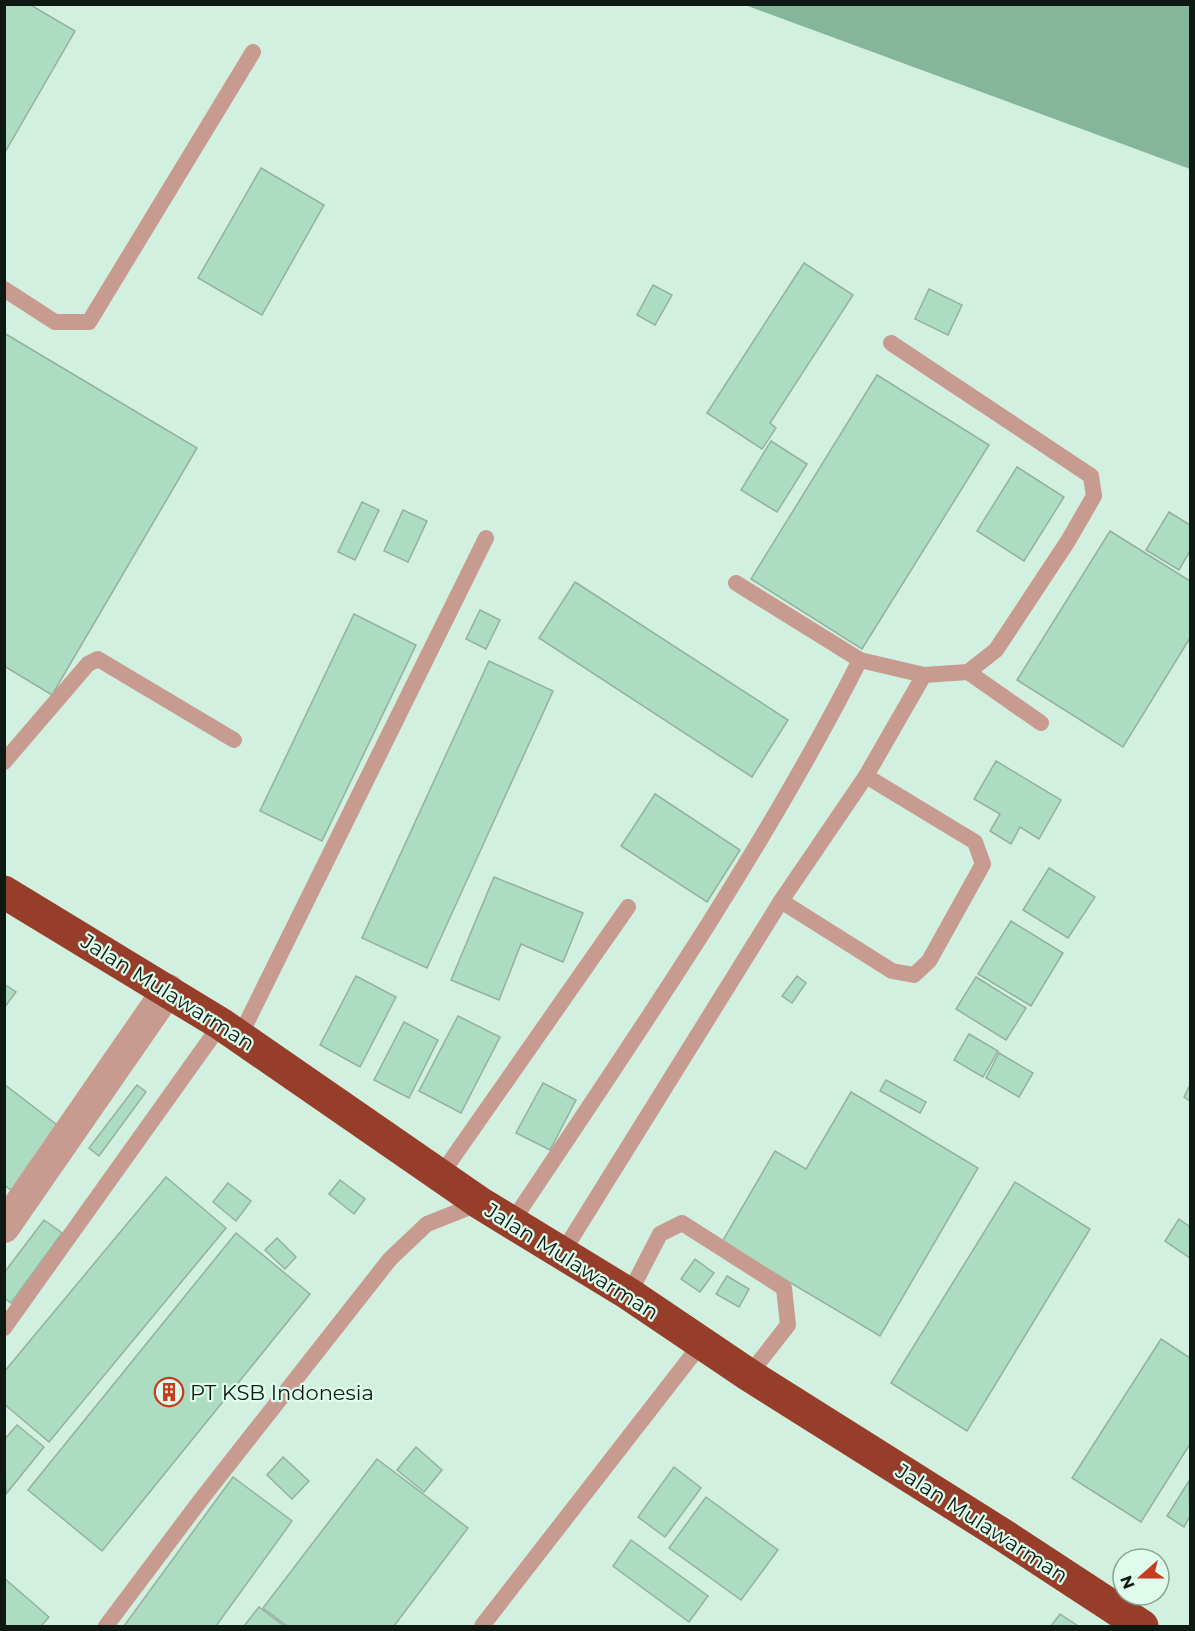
<svg xmlns="http://www.w3.org/2000/svg" width="1195" height="1631" viewBox="0 0 1195 1631" font-family="Montserrat,sans-serif">
  <style>
    .water { fill: #85b69c }
    .building { fill: #acddc2; stroke: #94b0a0; stroke-width: 1.5 }
    .lines { fill: none; stroke-linecap: round; stroke-linejoin: round }
    .lane { stroke: #c79b90; stroke-width: 16 }
    .street { stroke: #c79b90; stroke-width: 32 }
    .highway { stroke: #973e2b; stroke-width: 33 }
    .labels { text-anchor: middle; dominant-baseline: central; stroke-width: 4.5; stroke-linejoin: round; paint-order: stroke }
    .street-label { font-size: 21px; fill: #0e1913; stroke: #dffdec }
    .poi-label { font-size: 21px; fill: #0e1913; stroke: #dffdec; text-anchor: start }
  </style>
  <rect width="100%" height="100%" fill="#d2f0df"/>
  <!-- water -->
  <polygon class="water" points="745,5 1190,5 1190,169"/>
  <!-- building -->
  <g class="building">
    <polygon points="4,4 29,4 75,31 4,154"/>
    <polygon points="261,168 324,205 262,315 198,278"/>
    <polygon points="804,263 853,295 770,423 776,428 762,449 707,413"/>
    <polygon points="653,285 672,295 655,325 637,315"/>
    <polygon points="929,289 962,305 948,335 915,319"/>
    <polygon points="4,333 197,448 52,695 4,666"/>
    <polygon points="877,375 989,445 862,649 751,579"/>
    <polygon points="771,441 807,464 777,512 741,490"/>
    <polygon points="1017,467 1064,497 1024,561 977,531"/>
    <polygon points="362,502 379,510 355,560 338,552"/>
    <polygon points="403,510 427,521 408,562 384,551"/>
    <polygon points="1169,512 1190,525 1190,551 1179,570 1146,550"/>
    <polygon points="1110,531 1190,581 1190,638 1123,747 1017,680"/>
    <polygon points="575,582 788,720 752,777 539,638"/>
    <polygon points="480,610 500,620 486,649 466,639"/>
    <polygon points="354,614 416,645 322,841 260,811"/>
    <polygon points="489,661 553,691 427,968 362,938"/>
    <polygon points="996,761 1061,800 1039,839 1020,827 1011,844 990,831 1000,814 974,799"/>
    <polygon points="655,794 740,850 707,902 621,846"/>
    <polygon points="1049,868 1095,897 1068,938 1023,910"/>
    <polygon points="494,877 583,913 563,962 521,944 499,1000 451,980"/>
    <polygon points="1011,921 1063,953 1031,1006 978,974"/>
    <polygon points="356,976 396,997 360,1067 320,1045"/>
    <polygon points="797,976 806,983 792,1003 782,996"/>
    <polygon points="976,977 1026,1008 1006,1040 956,1009"/>
    <polygon points="4,984 16,992 4,1008"/>
    <polygon points="458,1016 500,1037 461,1113 419,1091"/>
    <polygon points="404,1022 438,1040 409,1098 374,1080"/>
    <polygon points="969,1034 998,1051 983,1077 954,1060"/>
    <polygon points="999,1053 1033,1073 1019,1097 986,1078"/>
    <polygon points="886,1080 926,1102 920,1113 880,1091"/>
    <polygon points="543,1083 576,1100 550,1150 516,1133"/>
    <polygon points="4,1084 66,1132 18,1195 4,1185"/>
    <polygon points="137,1085 146,1092 99,1156 89,1148"/>
    <polygon points="1190,1085 1190,1101 1184,1097"/>
    <polygon points="851,1092 978,1168 880,1336 722,1242 775,1151 806,1169"/>
    <polygon points="166,1177 226,1228 49,1442 4,1404 4,1372"/>
    <polygon points="340,1180 365,1199 354,1214 329,1194"/>
    <polygon points="1015,1182 1090,1229 967,1431 891,1383"/>
    <polygon points="228,1183 251,1201 236,1221 213,1202"/>
    <polygon points="1179,1219 1190,1227 1190,1258 1165,1241"/>
    <polygon points="44,1220 62,1233 11,1303 4,1298 4,1273"/>
    <polygon points="236,1233 310,1294 102,1551 28,1490"/>
    <polygon points="277,1238 296,1257 285,1269 265,1250"/>
    <polygon points="695,1259 714,1273 700,1292 681,1279"/>
    <polygon points="727,1276 749,1289 739,1307 716,1294"/>
    <polygon points="1161,1339 1190,1358 1190,1444 1141,1522 1072,1478"/>
    <polygon points="17,1425 44,1447 6,1494 4,1440"/>
    <polygon points="416,1447 442,1470 424,1492 397,1470"/>
    <polygon points="283,1457 309,1481 292,1499 267,1475"/>
    <polygon points="377,1459 468,1528 394,1626 287,1626 263,1608"/>
    <polygon points="674,1467 701,1488 665,1537 638,1517"/>
    <polygon points="233,1477 292,1521 216,1626 124,1626"/>
    <polygon points="1189,1481 1190,1516 1184,1527 1167,1516"/>
    <polygon points="706,1497 778,1550 741,1600 669,1548"/>
    <polygon points="631,1540 708,1596 689,1622 613,1566"/>
    <polygon points="4,1578 49,1617 41,1626 4,1626"/>
    <polygon points="259,1607 284,1626 244,1626"/>
    <polygon points="1060,1614 1078,1626 1051,1626"/>
  </g>
  <g class="lines">
    <!-- lane -->
    <g class="lane">
      <polyline points="4,289 55,322 89,322 253,52"/>
      <polyline points="860,660 924,675 968,672 996,650 1068,541 1094,496 1091,476 891,343"/>
      <polyline points="968,672 1041,723"/>
      <polyline points="4,762 88,664 98,659 234,740"/>
      <polyline points="781,901 892,971 914,975 929,961 983,864 975,842 866,776 924,675"/>
      <polyline points="240,1036 486,538"/>
      <polyline points="440,1176 628,907"/>
      <path d="M512,1222C634,1039 760,857 860,660L736,583"/>
      <polyline points="561,1255 781,901 866,776"/>
      <polyline points="629,1294 660,1234 682,1223 784,1288 788,1325 749,1375"/>
      <polyline points="4,1328 221,1024"/>
      <polyline points="106,1626 203,1497 390,1259 427,1224 480,1203"/>
      <polyline points="482,1626 701,1344"/>
    </g>
    <!-- street -->
    <polyline class="street" points="4,1227 168,990"/>
    <!-- highway -->
    <polyline class="highway" points="4,892 221,1024 480,1203 629,1294 749,1375 1003,1535 1142,1626"/>
  </g>
  <!-- icons -->
  <defs>
    <g id="building-ring" transform="scale(1.5)"><circle r="9.5" fill="#dffdec" stroke="#c63c1e" stroke-width="1.5"/><path d="M-4-6H4V6H1V3H-1V6H-4ZM-2.5-4.3h1.7v1.8h-1.7ZM.8-4.3h1.7v1.8H.8ZM-2.5-1h1.7V.8h-1.7ZM.8-1h1.7V.8H.8Z" fill="#c63c1e"/></g>
  </defs>
  <g fill-rule="evenodd">
    <use href="#building-ring" x="169" y="1392"/>
  </g>
  <g class="labels">
    <!-- street labels -->
    <g class="street-label">
      <text transform="translate(168 992) rotate(32)">Jalan Mulawarman</text>
      <text transform="translate(572 1261) rotate(32)">Jalan Mulawarman</text>
      <text transform="translate(982 1523) rotate(33)">Jalan Mulawarman</text>
    </g>
    <!-- poi labels -->
    <g class="poi-label">
      <text x="190" y="1392">PT KSB Indonesia</text>
    </g>
  </g>
  <!-- border -->
  <rect width="1195" height="1631" fill="none" stroke="#0e1913" stroke-width="12"/>
  <!-- north arrow -->
  <g transform="translate(1141 1577) rotate(249)"><circle r="28" fill="#dffdec" stroke="#8ba295" stroke-width="1.5"/>
  <path d="M0-4.5L10 22L0 15L-10 22Z" fill="#c63c1e"/>
  <text y="-9" font-size="16" font-weight="bold" text-anchor="middle" fill="#0e1913">N</text>
  </g>
</svg>
